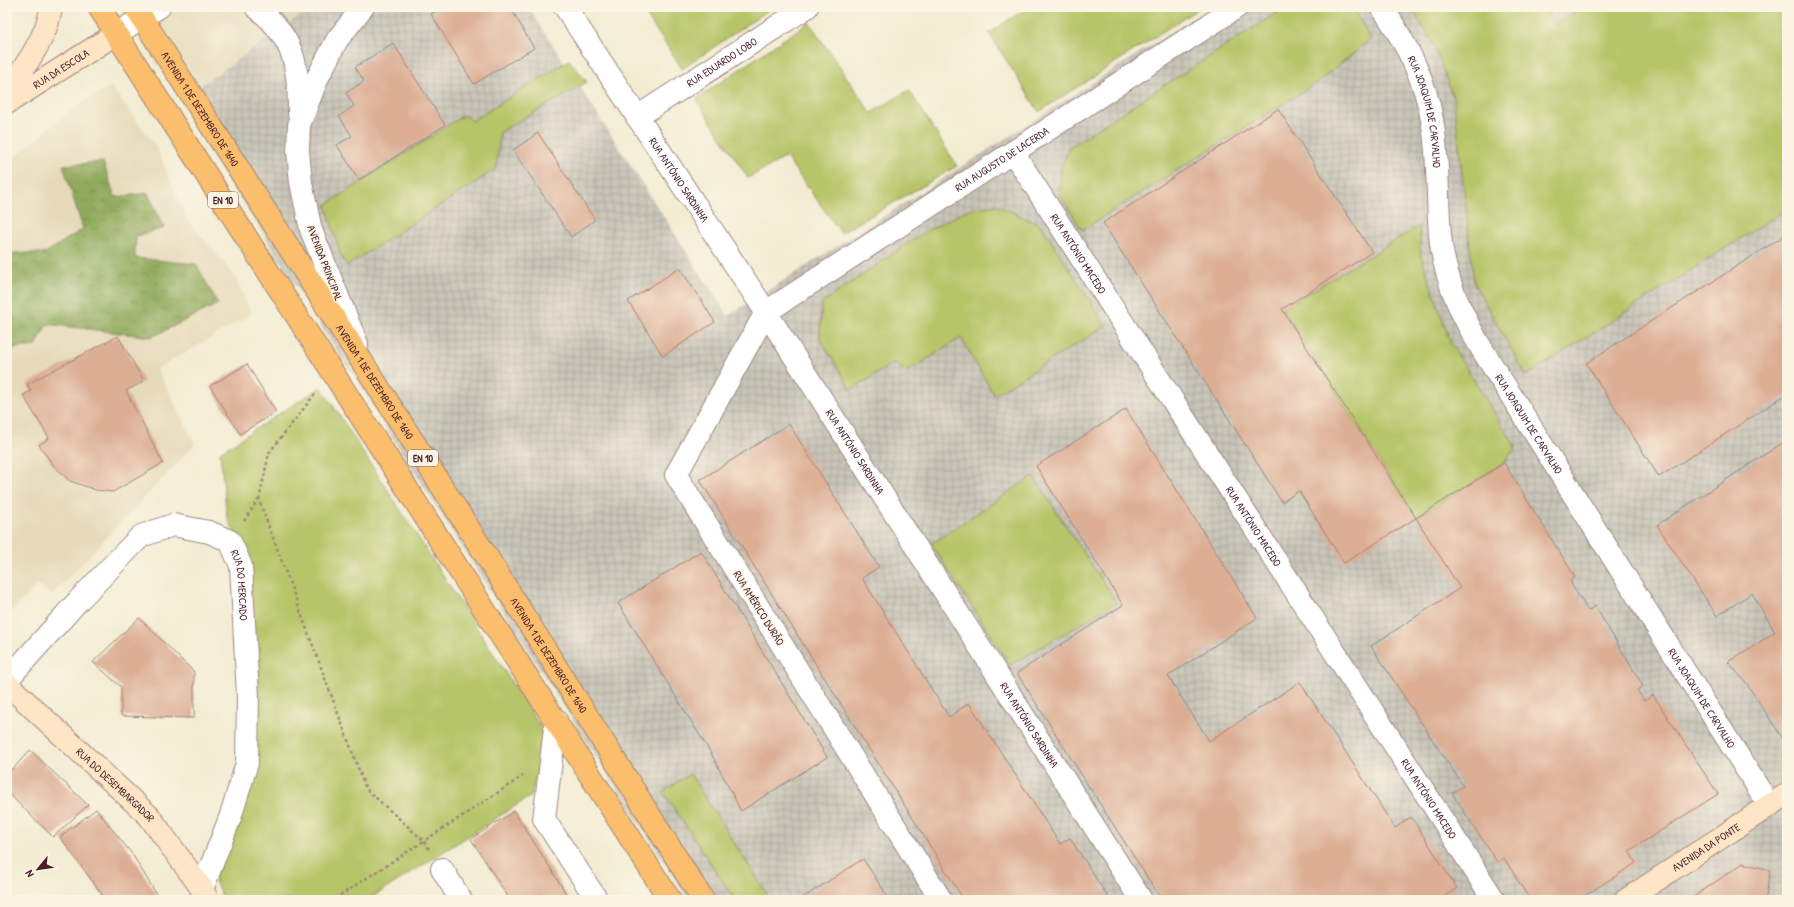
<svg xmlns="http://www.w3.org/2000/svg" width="1794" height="907" viewBox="0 0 1794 907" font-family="'Patrick Hand',sans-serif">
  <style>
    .built { fill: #e6daba }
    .industrial { fill: url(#industrial-grid) }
    .green { fill: #b6c567; stroke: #807249 }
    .forest { fill: url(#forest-crowns); stroke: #6d6444 }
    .building { fill: #dcae94 }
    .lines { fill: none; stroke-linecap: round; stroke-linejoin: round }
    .street-casing { stroke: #9e867f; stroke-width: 24 }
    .secondary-casing { stroke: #9e867f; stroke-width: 24 }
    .primary-casing { stroke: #9e867f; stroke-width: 24 }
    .path { stroke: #9e867f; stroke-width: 2.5; stroke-dasharray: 3 3; stroke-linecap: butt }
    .street { stroke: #fff; stroke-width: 22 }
    .secondary { stroke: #fde5c5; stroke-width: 22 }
    .primary { stroke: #fabe6d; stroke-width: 22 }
    .labels { text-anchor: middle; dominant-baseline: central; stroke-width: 3; stroke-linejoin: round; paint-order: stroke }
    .shield { fill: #fcf5e5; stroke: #7f5f63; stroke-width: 1 }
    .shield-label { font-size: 10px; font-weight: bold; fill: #4a1f2b }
    .street-label { font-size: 11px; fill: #4a1f2b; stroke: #fcf5e5 }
  </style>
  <defs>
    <pattern id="industrial-grid" width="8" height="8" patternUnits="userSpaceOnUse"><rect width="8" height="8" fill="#c8c4b8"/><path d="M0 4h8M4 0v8" fill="none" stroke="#ada89e"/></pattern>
    <pattern id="forest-crowns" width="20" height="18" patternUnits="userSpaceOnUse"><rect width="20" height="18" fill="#90aa5c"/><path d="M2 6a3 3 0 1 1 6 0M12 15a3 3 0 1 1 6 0" fill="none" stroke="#788a4c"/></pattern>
  </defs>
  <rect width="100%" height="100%" fill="#fcf5e5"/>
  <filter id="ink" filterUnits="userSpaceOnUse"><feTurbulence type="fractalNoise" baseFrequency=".025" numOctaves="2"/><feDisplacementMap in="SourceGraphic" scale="8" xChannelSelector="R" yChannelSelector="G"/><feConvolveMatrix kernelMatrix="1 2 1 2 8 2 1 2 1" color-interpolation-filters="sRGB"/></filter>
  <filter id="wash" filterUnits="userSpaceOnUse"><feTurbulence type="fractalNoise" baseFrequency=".012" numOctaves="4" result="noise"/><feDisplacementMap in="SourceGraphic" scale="16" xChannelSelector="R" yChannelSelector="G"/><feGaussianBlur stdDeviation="0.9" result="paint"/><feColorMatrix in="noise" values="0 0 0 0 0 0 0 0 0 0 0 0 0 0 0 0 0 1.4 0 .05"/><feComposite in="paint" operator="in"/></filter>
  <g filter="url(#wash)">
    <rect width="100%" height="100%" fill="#f3ecd3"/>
    <!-- built -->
    <g class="built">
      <polygon points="120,7 312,7 180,100"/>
      <polygon points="111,86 156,147 188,221 235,276 252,314 157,369 195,444 51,596 37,585 7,617 7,164 66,114"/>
    </g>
    <!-- industrial -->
    <g class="industrial">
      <polygon points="312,7 528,7 728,316 1211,7 1411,7 1434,45 1454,100 1474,283 1526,376 1787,209 1787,900 688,900 293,282 180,100"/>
      <polygon points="1543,7 1583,7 1555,25"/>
    </g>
    <!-- green -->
    <g class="green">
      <polygon points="641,7 773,7 682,69"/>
      <polygon points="1029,7 1201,7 1039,112 989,33"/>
      <polygon points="1286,7 1352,7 1371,39 1318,82 1082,230 1060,195 1061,169 1069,147"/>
      <polygon points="1411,7 1543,7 1555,25 1583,7 1787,7 1787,209 1526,376 1474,283 1454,100 1434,45"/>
      <polygon points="809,22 871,113 909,90 957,166 841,233 786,157 748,178 696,99"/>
      <polygon points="569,60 587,82 500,132 496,169 347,266 340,253 326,205 464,115 472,121"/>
      <polygon points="996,205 1041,225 1106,326 994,395 961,338 905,373 895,362 851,390 820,338 822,303 923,233 969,209"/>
      <polygon points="1419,226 1421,256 1451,344 1516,447 1504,463 1416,518 1282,309"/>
      <polygon points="321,387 547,737 531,796 368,900 224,900 214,879 256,766 246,556 227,517 220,452"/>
      <polygon points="1033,476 1117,603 1010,665 931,544"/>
      <polygon points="690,774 771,900 735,900 663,792"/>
    </g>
    <!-- forest -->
    <polygon class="forest" points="103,162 115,197 148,193 164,228 136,236 135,258 196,264 218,304 152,337 47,324 36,346 7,349 7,253 45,253 83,229 63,165"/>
    <g id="blocks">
      <!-- building -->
      <g class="building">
        <polygon points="443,7 510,7 534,48 474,84 431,14"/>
        <polygon points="393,43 445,125 359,180 337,145 352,136 339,116 354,106 346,93 364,81 355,67"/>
        <polygon points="1278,109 1372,252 1282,309 1416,518 1344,563 1299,491 1282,502 1103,223"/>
        <polygon points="538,133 595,220 571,237 513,150"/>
        <polygon points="1787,234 1787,394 1659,477 1586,363"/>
        <polygon points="680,268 715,322 663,356 628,301"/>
        <polygon points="118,336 144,381 126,391 163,463 113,492 96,490 70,481 53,465 39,445 49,438 23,395 31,391 27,384"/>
        <polygon points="247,364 276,412 240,434 210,386"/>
        <polygon points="1126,409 1257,618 1168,676 1209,741 1300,682 1395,828 1411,817 1457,888 1439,900 1162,900 1107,815 1017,673 1123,605 1036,466"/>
        <polygon points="789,424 879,567 862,578 949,717 969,703 1060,844 1070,838 1110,900 964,900 700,480"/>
        <polygon points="1787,440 1787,745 1745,681 1728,662 1775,632 1752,593 1717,616 1657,525"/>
        <polygon points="1504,463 1575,577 1570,581 1588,611 1595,606 1643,686 1637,690 1644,701 1653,695 1718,794 1629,851 1636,863 1578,900 1530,900 1504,858 1497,862 1452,793 1463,786 1371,646 1460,588 1416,518"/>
        <polygon points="701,551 827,757 741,811 712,755 618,603"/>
        <polygon points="139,618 194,672 194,718 121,716 121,687 93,662"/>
        <polygon points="30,750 88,805 53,837 7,792 7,765 12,770"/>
        <polygon points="96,809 132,854 160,900 106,900 60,837"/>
        <polygon points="514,811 551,869 570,900 510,900 471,839"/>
        <polygon points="863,859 890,900 799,900"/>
        <polygon points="1743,863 1770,870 1766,897 1775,900 1689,900"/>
      </g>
    </g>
  </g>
  <g filter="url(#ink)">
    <use href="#blocks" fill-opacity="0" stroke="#9e867f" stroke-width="1"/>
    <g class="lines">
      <!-- street casing -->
      <g class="street-casing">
        <g id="street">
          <path d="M256,7C295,38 299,67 299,114"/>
          <path id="s1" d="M565,7L766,312L1141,900"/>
          <path id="s2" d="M1382,7C1405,42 1425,78 1432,120C1440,161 1436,203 1441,244C1446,283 1463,318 1483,351L1769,805"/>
          <polyline points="116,34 159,7"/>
          <path id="s3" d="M637,117L807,7"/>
          <path id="s4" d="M1013,152L1494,900"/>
          <polyline points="357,344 311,230 301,183 298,151 299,125 318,77 337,40 363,7"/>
          <path id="s5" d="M7,680L78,601L141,536L173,525L209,532L230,541L241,566L248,696L247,763L230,818L202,889"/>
          <polyline points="556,720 544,819 597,900"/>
          <polyline points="442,869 461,900"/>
          <path id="s6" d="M941,900L676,475L766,312L1237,7"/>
        </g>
      </g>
      <!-- secondary casing -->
      <g class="secondary-casing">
        <g id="secondary">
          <path d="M7,91C24,68 48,36 51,7"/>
          <path id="s7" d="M7,103L116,34"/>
          <path id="s8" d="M7,684L149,816L202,889L208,900"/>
          <path id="s9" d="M1626,900L1787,794"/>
        </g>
      </g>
      <!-- primary casing -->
      <g class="primary-casing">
        <g id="primary">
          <polyline points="99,7 670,900"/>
          <path id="s10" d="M135,7L487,557L703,900"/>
        </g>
      </g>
      <!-- path -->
      <g class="path">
        <polyline points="315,394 269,453 259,500 366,789 424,841 333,900"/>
        <polyline points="244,521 258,500"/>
        <polyline points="429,849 424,841 523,776"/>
      </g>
      <!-- street -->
      <use href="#street" class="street"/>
      <!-- secondary -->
      <use href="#secondary" class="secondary"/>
      <!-- primary -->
      <use href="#primary" class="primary"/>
    </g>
  </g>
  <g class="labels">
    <!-- shield labels -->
    <g class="shield">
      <rect x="208" y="192" width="30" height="16" rx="3"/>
      <rect x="408" y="450" width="30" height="16" rx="3"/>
    </g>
    <g class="shield-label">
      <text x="223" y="200">EN 10</text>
      <text x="423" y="458">EN 10</text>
    </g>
    <!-- street labels -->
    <g class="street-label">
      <text stroke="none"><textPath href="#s3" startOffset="101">RUA EDUARDO LOBO</textPath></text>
      <text stroke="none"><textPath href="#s7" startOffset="64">RUA DA ESCOLA</textPath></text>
      <text stroke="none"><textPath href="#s10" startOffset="121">AVENIDA 1 DE DEZEMBRO DE 1640</textPath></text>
      <text stroke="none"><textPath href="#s2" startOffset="115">RUA JOAQUIM DE CARVALHO</textPath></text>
      <text stroke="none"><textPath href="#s6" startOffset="968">RUA AUGUSTO DE LACERDA</textPath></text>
      <text stroke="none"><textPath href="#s1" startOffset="207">RUA ANTÓNIO SARDINHA</textPath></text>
      <text stroke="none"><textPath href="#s4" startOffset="121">RUA ANTÓNIO MACEDO</textPath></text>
      <text transform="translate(325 263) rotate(69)">AVENIDA PRINCIPAL</text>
      <text stroke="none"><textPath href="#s10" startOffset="445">AVENIDA 1 DE DEZEMBRO DE 1640</textPath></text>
      <text stroke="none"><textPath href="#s2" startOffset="451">RUA JOAQUIM DE CARVALHO</textPath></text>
      <text stroke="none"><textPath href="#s1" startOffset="531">RUA ANTÓNIO SARDINHA</textPath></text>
      <text stroke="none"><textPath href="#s4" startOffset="445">RUA ANTÓNIO MACEDO</textPath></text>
      <text stroke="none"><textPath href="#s5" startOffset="336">RUA DO MERCADO</textPath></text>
      <text transform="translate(759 608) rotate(58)">RUA AMÉRICO DURÃO</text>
      <text stroke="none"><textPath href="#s10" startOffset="769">AVENIDA 1 DE DEZEMBRO DE 1640</textPath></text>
      <text stroke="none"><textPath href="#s2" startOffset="775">RUA JOAQUIM DE CARVALHO</textPath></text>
      <text stroke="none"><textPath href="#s1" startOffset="855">RUA ANTÓNIO SARDINHA</textPath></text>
      <text stroke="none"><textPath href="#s8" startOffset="148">RUA DO DESEMBARGADOR</textPath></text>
      <text stroke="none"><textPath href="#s4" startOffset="769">RUA ANTÓNIO MACEDO</textPath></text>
      <text stroke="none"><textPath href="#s9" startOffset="96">AVENIDA DA PONTE</textPath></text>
    </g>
  </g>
  <!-- margin -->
  <rect width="1794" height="907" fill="none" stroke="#fcf5e5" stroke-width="24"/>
  <!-- north arrow -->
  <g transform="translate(38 869) rotate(241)" stroke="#fcf5e5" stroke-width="3" paint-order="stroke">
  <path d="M0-3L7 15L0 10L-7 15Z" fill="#4a1f2b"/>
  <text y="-6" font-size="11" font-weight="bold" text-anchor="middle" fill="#4a1f2b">N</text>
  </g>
</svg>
